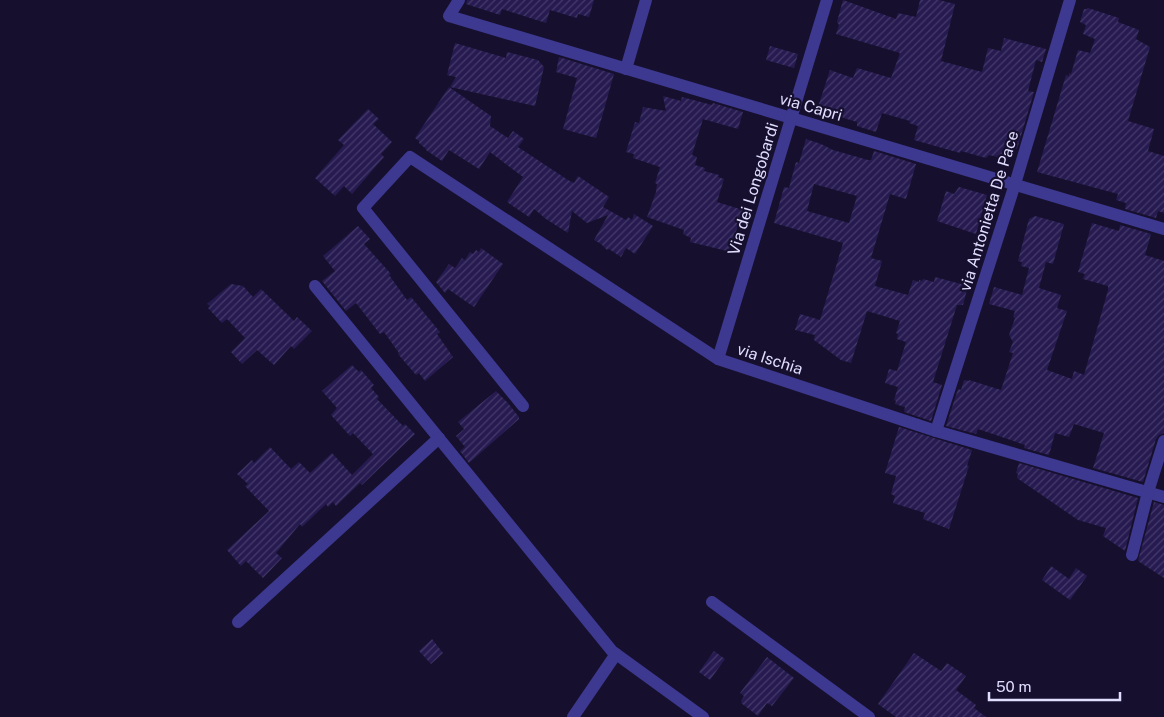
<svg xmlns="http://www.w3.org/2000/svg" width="1164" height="717" viewBox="0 0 1164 717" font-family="'Public Sans',sans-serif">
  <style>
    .building { fill: url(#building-hatch); fill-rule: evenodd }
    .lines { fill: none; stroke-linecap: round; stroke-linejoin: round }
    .street { stroke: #3d3890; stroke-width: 12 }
    .labels { text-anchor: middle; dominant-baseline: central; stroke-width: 4.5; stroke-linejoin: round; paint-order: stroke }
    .street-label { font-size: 16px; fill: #e1ddff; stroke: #16102e }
  </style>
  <defs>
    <pattern id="building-hatch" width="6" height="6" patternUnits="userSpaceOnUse" patternTransform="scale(1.25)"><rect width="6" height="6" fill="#261a50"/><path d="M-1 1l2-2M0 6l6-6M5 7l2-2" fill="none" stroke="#453b6a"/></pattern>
  </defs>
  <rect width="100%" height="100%" fill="#16102e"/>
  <!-- building -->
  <g class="building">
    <polygon points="467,0 594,0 589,17 578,14 577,18 550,10 546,23 502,9 500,15 466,4"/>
    <polygon points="843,0 896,19 898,13 916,17 920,0 939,0 955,4 941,61 982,72 988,48 1001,51 1004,38 1046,49 1042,62 1036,60 1028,91 1034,92 1017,149 1005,146 1002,158 989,155 986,158 961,151 960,153 914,140 918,126 909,123 910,121 882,113 876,132 857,126 857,122 817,110 830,70 853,78 857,68 891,78 900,53 836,34 839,25 837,22"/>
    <polygon points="1088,8 1119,18 1118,22 1139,30 1136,39 1150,47 1128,121 1154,129 1148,151 1164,156 1164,213 1158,211 1156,218 1125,209 1126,203 1116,200 1118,194 1037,172 1066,75 1069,76 1069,73 1071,74 1078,50 1090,53 1095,39 1083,34 1086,25 1080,22 1084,9 1087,9"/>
    <polygon points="455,43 506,58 507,52 538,60 544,67 535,106 450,87 456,77 447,75"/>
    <polygon points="770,46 798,54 794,68 766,60"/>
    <polygon points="559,57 614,74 596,138 563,129 577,78 556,72"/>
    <polygon points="449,87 491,116 490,126 508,138 513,131 524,139 518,147 568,180 574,183 578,176 609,197 603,207 626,220 628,217 632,220 634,214 653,226 635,254 626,248 621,257 609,249 607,250 601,244 594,240 608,215 587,223 572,211 568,233 546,219 534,209 529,217 507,202 523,177 490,152 479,169 449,150 442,161 426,150 426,149 419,143 419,141 415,138"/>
    <polygon points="663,96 681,101 682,97 712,105 713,103 743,112 738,129 703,119 692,155 697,157 695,165 705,168 704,171 719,175 718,177 724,179 717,202 743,210 731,247 727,251 690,242 691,238 683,234 684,230 647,217 656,192 657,184 655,183 660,167 633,158 634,154 626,152 635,122 639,123 643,107 666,111"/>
    <polygon points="368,109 379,119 373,124 392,142 381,154 384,157 352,194 344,186 335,196 315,178 344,145 338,140"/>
    <path d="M806,139L821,144L833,150L868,160H871L874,151L916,164L906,199L890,194L871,258L882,261L875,286L908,295L913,280L919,282V280L922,281L923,279L934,282L935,277L968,286L963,305H957L933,382L942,385L931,421L904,412L905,407L895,404L896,401L894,400L898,387L885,383L889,369L897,371L906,342L897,339L898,334L896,333L900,321L867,311L851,363L841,360L814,340L815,335L795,330L800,314L820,320L843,243L774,223L784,187L789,188L796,162L799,163ZM814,184L857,196L849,223L807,211Z"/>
    <polygon points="959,187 987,195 976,234 937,221 946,191 954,194"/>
    <polygon points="1035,216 1064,224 1053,264 1046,262 1039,288 1061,295 1057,308 1067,311 1047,370 1072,379 1074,371 1084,375 1108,290 1108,286 1083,279 1085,274 1078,272 1092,223 1119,231 1120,225 1151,234 1145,255 1164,261 1164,433 1159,435 1156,439 1143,482 1093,468 1104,433 1074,424 1069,437 1055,433 1049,455 1024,448 1025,445 978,429 976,434 946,426 958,389 961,390 964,380 969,381 969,380 1001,390 1013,353 1009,352 1013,342 1009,335 1015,318 1013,317 1015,311 989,304 994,287 1022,295 1029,268 1021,266 1022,262 1018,261 1029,219"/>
    <polygon points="358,226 370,239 364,244 391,274 389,275 407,300 411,297 440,332 437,334 453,357 425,381 419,373 416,375 398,354 399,353 384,332 380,334 356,303 346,311 322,281 335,271 323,256"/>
    <polygon points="481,248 503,264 474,307 448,289 445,293 436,282 449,264 455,268 462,258 465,260 470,252 473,254 476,250 479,252"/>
    <polygon points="231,284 243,286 253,297 261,289 294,321 297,317 312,331 294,349 291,346 274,365 257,350 242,364 231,352 245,338 227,319 222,323 208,308 210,306 207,304"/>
    <polygon points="352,365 359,372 361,370 374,385 371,388 379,397 377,399 403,426 405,424 415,434 362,485 360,483 336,506 333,502 328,507 326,504 302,527 300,524 276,553 282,558 263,578 246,561 241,566 227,550 269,511 245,486 248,484 237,474 252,460 254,463 270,447 291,469 299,462 310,473 332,453 352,475 373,454 353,433 350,436 331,415 337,408 322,391"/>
    <polygon points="496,391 507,402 519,417 519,419 469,463 460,451 465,447 456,436 464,429 458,422"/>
    <polygon points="899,427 972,450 967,466 969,466 949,529 923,519 925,513 893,503 895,496 891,494 896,476 885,473"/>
    <polygon points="1019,463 1138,498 1125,551 1103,536 1106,528 1078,520 1017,478 1018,474 1016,473"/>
    <polygon points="1154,502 1164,505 1164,578 1138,561"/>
    <polygon points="1051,566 1069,579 1076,568 1087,576 1070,600 1042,580"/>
    <polygon points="432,639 443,653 431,664 419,651"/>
    <polygon points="714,651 725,659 710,680 699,672"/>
    <polygon points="914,653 941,671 947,663 966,676 956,690 976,705 974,708 986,717 896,717 878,704"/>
    <polygon points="767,657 794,678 772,706 767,703 758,716 741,703 742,702 741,701 744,696 740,693"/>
  </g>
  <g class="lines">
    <!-- street -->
    <g class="street">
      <polyline points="459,0 449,16 1164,229"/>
      <polyline points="626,69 646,0"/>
      <polyline points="315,286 612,651 703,717"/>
      <polyline points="718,359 827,0"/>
      <polyline points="523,406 363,208 410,157 718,359 936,431 1164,497"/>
      <polyline points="936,431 1015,184 1070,0"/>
      <polyline points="1132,555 1148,492 1164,441"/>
      <polyline points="712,602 869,717"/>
      <polyline points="238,622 439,438"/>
      <polyline points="573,717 616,654"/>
    </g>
  </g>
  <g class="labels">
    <!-- street labels -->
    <g class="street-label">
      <text transform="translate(811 107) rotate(16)">via Capri</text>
      <text transform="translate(753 189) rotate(-73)">Via dei Longobardi</text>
      <text transform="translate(989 211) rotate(-73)">via Antonietta De Pace</text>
      <text transform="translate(770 359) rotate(18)">via Ischia</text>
    </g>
  </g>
  <!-- scale -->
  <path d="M989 692v8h131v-8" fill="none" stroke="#e1ddff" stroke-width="2.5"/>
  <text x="996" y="692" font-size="15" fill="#e1ddff" stroke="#16102e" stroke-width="4" paint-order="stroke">50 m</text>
</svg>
